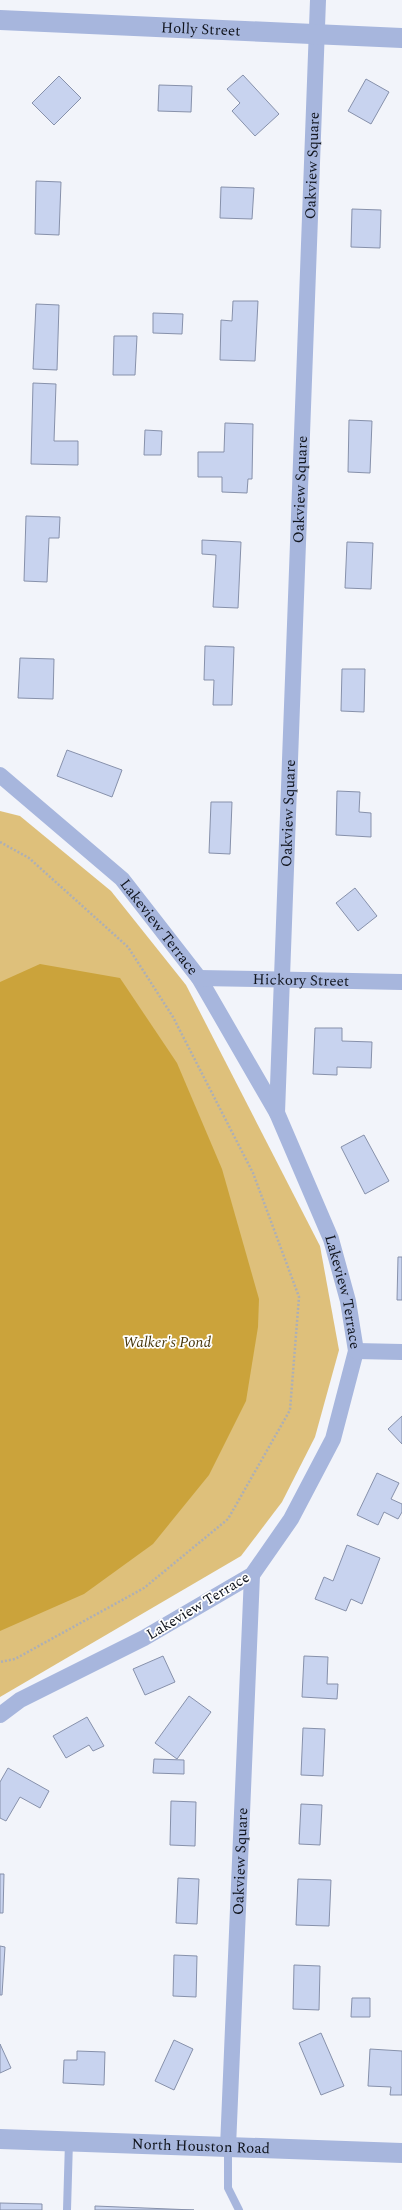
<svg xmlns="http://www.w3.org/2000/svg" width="402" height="2210" viewBox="0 0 402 2210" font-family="Spectral,serif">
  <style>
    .green { fill: #dec07b }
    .water { fill: #cba33b }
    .building { fill: #c8d3ef; stroke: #8791ab }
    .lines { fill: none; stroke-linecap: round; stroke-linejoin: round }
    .path { stroke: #adafb6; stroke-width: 2.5; stroke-dasharray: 2 2; stroke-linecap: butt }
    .service { stroke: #a7b6dd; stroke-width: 8 }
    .minor { stroke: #a7b6dd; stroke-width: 16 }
    .tertiary { stroke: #a7b6dd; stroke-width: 20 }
    .labels { text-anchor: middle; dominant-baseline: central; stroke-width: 3.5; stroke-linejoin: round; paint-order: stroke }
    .street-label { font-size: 15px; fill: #10141d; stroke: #fff }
    .park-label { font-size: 15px; font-style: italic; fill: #48370b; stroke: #fff }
  </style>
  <rect width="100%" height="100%" fill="#f2f4fa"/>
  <!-- green -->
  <polygon class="green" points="0,811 20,816 111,891 186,985 320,1246 339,1350 315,1437 282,1502 241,1556 0,1697"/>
  <!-- water -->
  <polygon class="water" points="40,964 120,978 177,1063 222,1169 259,1299 258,1327 246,1401 209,1475 153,1544 84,1594 0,1631 0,982"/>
  <!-- building -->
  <g class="building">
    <polygon points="243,75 279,114 255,136 232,111 240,103 227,89"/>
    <polygon points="59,76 81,98 54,125 32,103"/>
    <polygon points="366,79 389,92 371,124 348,111"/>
    <polygon points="159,85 192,86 191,112 158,111"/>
    <polygon points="36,181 61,182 59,235 35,234"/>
    <polygon points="221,187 254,188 252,219 220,218"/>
    <polygon points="352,209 381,210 380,248 351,247"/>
    <polygon points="233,301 258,301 255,361 220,360 221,320 232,321"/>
    <polygon points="36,304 59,305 57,370 33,369"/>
    <polygon points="153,313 183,314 182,334 153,333"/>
    <polygon points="114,336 137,336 135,375 113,375"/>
    <polygon points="33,383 56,384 54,441 78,441 78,465 31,464"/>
    <polygon points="349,420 372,421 370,473 348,472"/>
    <polygon points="225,423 253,424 252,479 248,479 247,493 222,492 222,477 198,477 198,452 224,452"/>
    <polygon points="145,430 162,431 161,455 144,455"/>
    <polygon points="26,516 60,517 59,538 49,538 47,582 24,581"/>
    <polygon points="202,540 241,542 238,608 213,607 216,555 202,554"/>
    <polygon points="347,542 373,543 371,589 345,588"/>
    <polygon points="205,646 234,647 232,705 213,705 214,680 204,680"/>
    <polygon points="20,658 54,659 53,699 18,698"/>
    <polygon points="342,669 365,669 364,712 341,711"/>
    <polygon points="67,750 122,770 112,797 57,776"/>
    <polygon points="337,791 360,792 359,812 371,813 371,837 336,835"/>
    <polygon points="211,802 232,802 230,854 209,853"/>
    <polygon points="355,888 377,916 358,931 336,903"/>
    <polygon points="315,1028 342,1028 342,1041 372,1042 371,1068 337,1067 337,1075 313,1074"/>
    <polygon points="364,1135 389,1181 365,1194 341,1147"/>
    <polygon points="398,1257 402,1257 402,1300 397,1300"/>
    <polygon points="402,1416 402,1444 388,1429"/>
    <polygon points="377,1473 399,1483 391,1499 402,1504 402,1512 398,1519 384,1512 378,1525 357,1515"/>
    <polygon points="347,1545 380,1558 362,1604 351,1599 346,1611 315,1599 324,1577 333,1581"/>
    <polygon points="163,1656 175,1682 145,1695 133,1669"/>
    <polygon points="304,1656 328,1657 327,1684 338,1684 337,1699 302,1697"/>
    <polygon points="189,1696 211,1712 177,1759 155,1743"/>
    <polygon points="87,1717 104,1746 93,1751 89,1745 66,1758 53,1736"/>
    <polygon points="303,1728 325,1729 323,1776 301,1775"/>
    <polygon points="154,1759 184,1760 184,1774 153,1773"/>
    <polygon points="8,1768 49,1791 40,1808 20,1797 6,1821 0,1818 0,1782"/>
    <polygon points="171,1801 196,1802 195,1846 170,1845"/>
    <polygon points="301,1804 322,1805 320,1845 299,1844"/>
    <polygon points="0,1874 4,1874 3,1913 0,1913"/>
    <polygon points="178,1878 199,1879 197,1924 176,1923"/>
    <polygon points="298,1879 331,1880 329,1926 296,1925"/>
    <polygon points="0,1946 5,1947 2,1995 0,1995"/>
    <polygon points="174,1955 197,1956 196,1997 173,1996"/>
    <polygon points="294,1965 320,1966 319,2010 293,2009"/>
    <polygon points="352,1998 370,1998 370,2017 351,2017"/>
    <polygon points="321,2033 344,2086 321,2095 299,2043"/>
    <polygon points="174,2040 193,2049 174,2090 155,2081"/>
    <polygon points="0,2044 11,2068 0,2073"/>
    <polygon points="370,2049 402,2051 402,2095 390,2095 391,2087 368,2086"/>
    <polygon points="77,2051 105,2052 104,2085 63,2083 64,2060 77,2060"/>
    <polygon points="0,2203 42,2204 42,2210 0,2210"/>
    <polygon points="95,2206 194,2210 95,2210"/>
  </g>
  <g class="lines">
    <!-- path -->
    <polyline class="path" points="0,842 29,858 128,947 173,1017 253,1173 299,1297 290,1410 228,1519 144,1588 15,1659 0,1662"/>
    <!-- service -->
    <g class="service">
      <polyline points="228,2147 228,2188 239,2210"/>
      <polyline points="67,2210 69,2141"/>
    </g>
    <!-- minor -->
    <g class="minor">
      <path id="s1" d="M0,775L122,879L199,978L277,1113L331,1239L348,1301L356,1351L333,1439L291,1519L252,1575L144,1638L20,1700L0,1715"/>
      <path id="s2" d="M199,978L402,982"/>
      <path id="s3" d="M277,1113L318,0"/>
      <polyline points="356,1351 402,1352"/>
      <path id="s4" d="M228,2147L252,1575"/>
    </g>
    <!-- tertiary -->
    <g class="tertiary">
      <path id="s5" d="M0,20L402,38"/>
      <path id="s6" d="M0,2139L402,2153"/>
    </g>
  </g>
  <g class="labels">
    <!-- street labels -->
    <g class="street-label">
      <text stroke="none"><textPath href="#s5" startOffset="201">Holly Street</textPath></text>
      <text stroke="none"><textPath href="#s3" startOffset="948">Oakview Square</textPath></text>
      <text stroke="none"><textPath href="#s3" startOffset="624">Oakview Square</textPath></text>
      <text stroke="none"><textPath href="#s3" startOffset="300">Oakview Square</textPath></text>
      <text stroke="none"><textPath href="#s1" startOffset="221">Lakeview Terrace</textPath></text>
      <text stroke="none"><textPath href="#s2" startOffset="102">Hickory Street</textPath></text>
      <text stroke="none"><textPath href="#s1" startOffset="633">Lakeview Terrace</textPath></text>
      <text transform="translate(198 1606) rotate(-31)">Lakeview Terrace</text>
      <text stroke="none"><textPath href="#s4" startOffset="286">Oakview Square</textPath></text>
      <text stroke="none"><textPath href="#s6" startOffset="201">North Houston Road</textPath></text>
    </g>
    <!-- park labels -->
    <g class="park-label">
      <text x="167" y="1342">Walker's Pond</text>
    </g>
  </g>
</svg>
